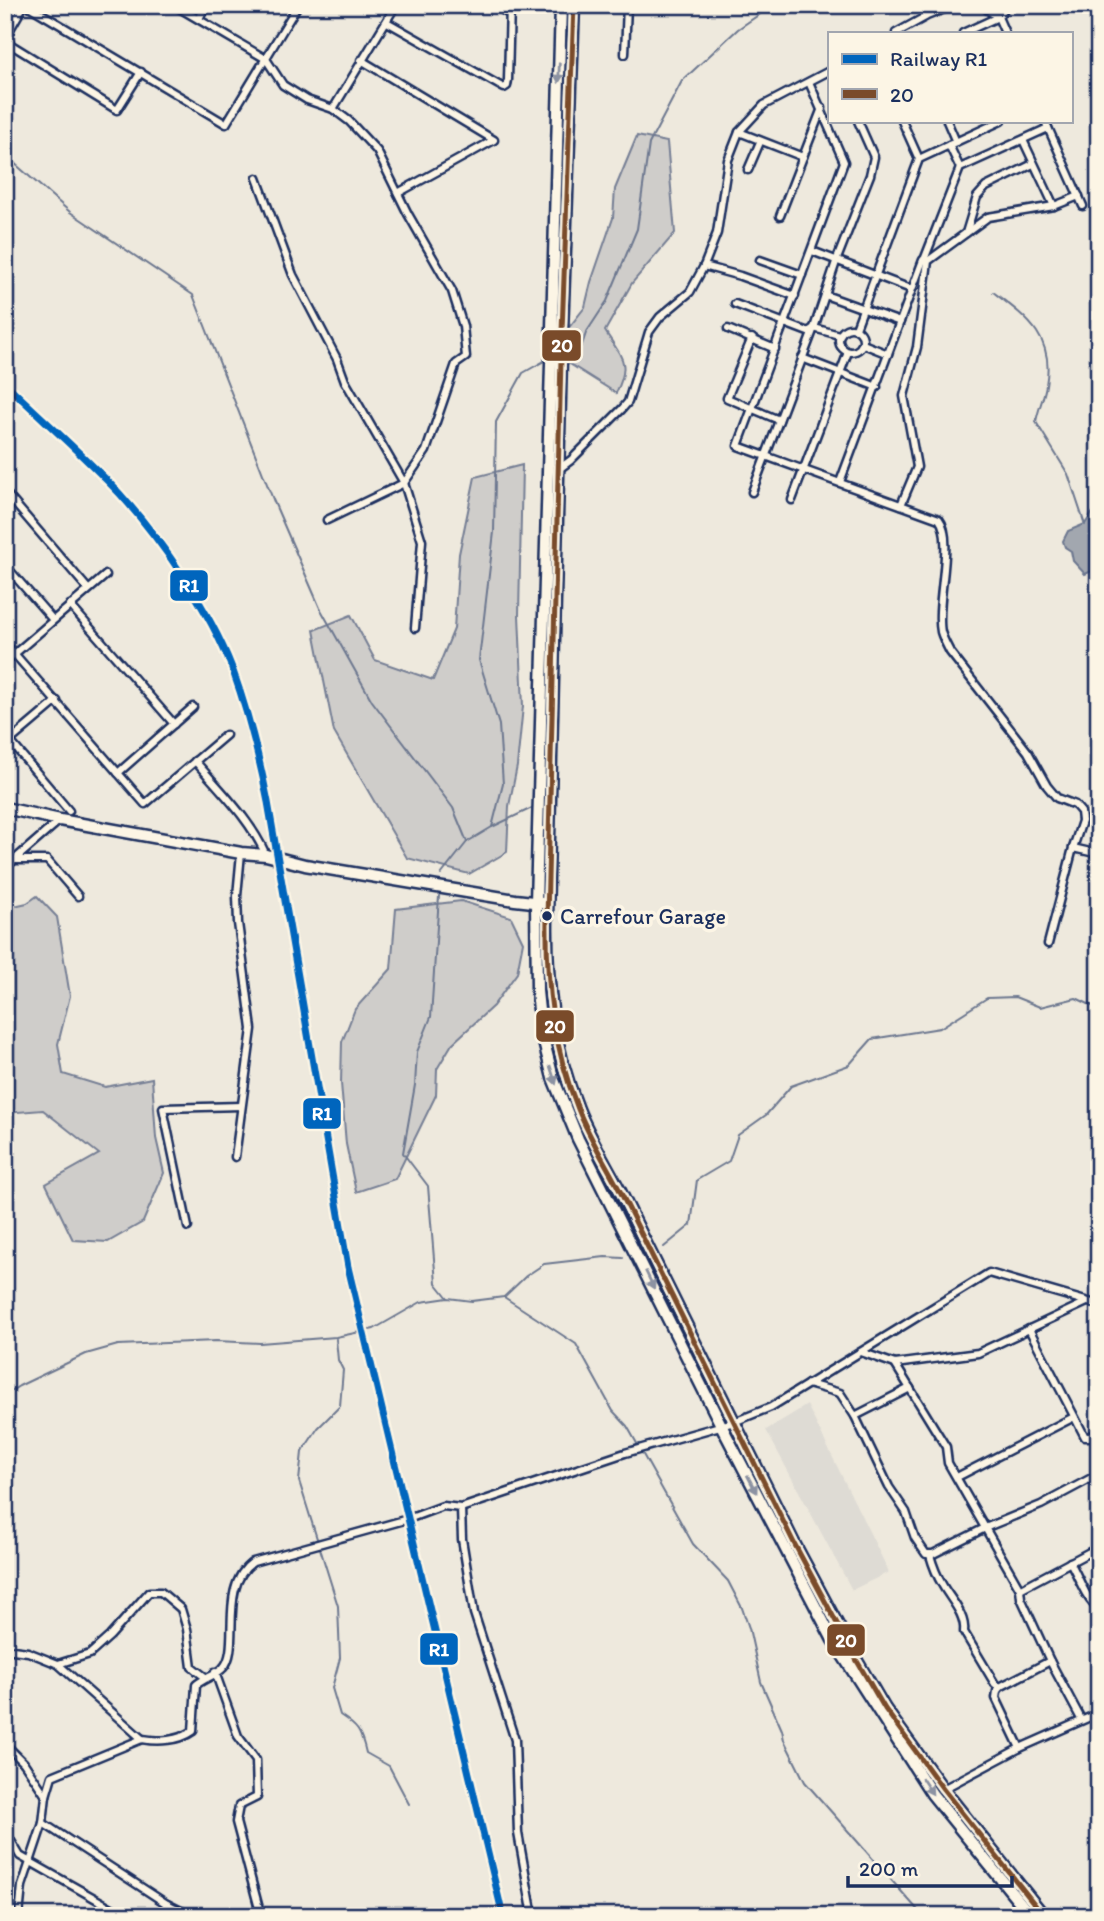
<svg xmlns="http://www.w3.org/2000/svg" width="1104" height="1921" viewBox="0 0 1104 1921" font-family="Itim,sans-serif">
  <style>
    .built { fill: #dedbd4 }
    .green { fill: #cfcdca; stroke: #757e94; stroke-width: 2 }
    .water { fill: #a2a7af; stroke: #6c778f; stroke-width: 2 }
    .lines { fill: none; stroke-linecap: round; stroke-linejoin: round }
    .stream { stroke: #6c778f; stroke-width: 2 }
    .street-casing { stroke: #1b2f5e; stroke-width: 11 }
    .primary-casing { stroke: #1b2f5e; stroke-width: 15 }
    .street { stroke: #fcf5e5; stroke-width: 6 }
    .primary { stroke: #fcf5e5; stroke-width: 10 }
    .bus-1-casing { stroke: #fcf5e5; stroke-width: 10 }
    .bus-1 { stroke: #7a4b2a; stroke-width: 5 }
    .rail-1-casing { stroke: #fcf5e5; stroke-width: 12 }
    .rail-1 { stroke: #0065bd; stroke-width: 7 }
    .oneway { fill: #8c92a2 }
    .bus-dot { fill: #1b2f5e; stroke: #fcf5e5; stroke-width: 2.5 }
    .labels { text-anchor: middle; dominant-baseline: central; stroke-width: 7; stroke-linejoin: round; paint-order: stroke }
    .bus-label { font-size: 22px; fill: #1b2f5e; stroke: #fcf5e5; text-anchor: start }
    .line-badge { stroke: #fcf5e5; stroke-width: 2.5 }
    .badge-label { font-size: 19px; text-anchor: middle; font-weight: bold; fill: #fff }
  </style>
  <rect width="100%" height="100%" fill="#eee9dd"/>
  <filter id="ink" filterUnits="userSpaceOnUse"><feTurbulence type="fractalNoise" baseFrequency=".0143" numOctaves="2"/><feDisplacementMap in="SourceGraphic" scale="14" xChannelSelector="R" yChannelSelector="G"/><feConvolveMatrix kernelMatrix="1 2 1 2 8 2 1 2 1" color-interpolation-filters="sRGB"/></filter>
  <g filter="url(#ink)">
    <!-- built -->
    <polygon class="built" points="807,1405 889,1572 852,1590 766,1430"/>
    <!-- green -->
    <g class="green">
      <path d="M637,136L667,142L675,233L632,283L605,331C622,358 631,363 616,393L565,361L567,330L585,307L591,282L613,218L615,189Z"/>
      <polygon points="522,465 519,615 523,706 517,766 509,806 507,852 469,874 407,858 334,732 314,630 351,615 375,660 433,680 454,629 459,554 475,477"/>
      <polygon points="37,896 57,917 70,996 58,1044 63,1074 105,1087 152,1078 156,1138 164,1173 143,1222 108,1242 73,1240 46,1184 99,1154 43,1110 5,1113 5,908 27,903"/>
      <polygon points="461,901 511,917 523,942 517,973 493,1006 452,1044 437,1069 436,1095 395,1179 356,1192 346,1144 341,1083 342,1042 355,1009 391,969 396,909"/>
    </g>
    <!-- water -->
    <polygon class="water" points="1093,512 1099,517 1099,568 1085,574 1073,561 1071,551 1065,547 1063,541 1068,531 1085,524"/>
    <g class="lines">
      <!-- stream -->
      <g class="stream">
        <polyline points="5,155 70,212 193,295 274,502 320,608 372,701 453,808 467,842"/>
        <path d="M993,292C1027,318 1055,337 1046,385C1044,398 1038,409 1036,422L1068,474L1085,525"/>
        <polyline points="569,351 577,350 582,345 586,333 607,301 637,229 649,144 682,81 738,29 773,5"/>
        <polyline points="1097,567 1099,573"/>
        <polyline points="492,827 532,808"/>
        <polyline points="441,875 467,842 492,827 503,784 499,725 479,660 494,532 496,422 523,373 546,360"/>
        <polyline points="439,896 431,1017 417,1052 415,1085 403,1153 428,1186 436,1283 448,1298"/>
        <polyline points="664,1247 691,1225 697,1180 729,1161 738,1135 766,1115 791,1086 849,1065 872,1039 940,1028 987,998 1015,997 1040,1007 1076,998 1099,1009"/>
        <polyline points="504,1297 576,1344 613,1411 627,1426 639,1447"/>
        <path d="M336,1339L338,1360L343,1370L340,1406L318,1428L302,1452L299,1481L338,1606L340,1658L332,1688L340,1715C358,1727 361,1731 366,1753L389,1766L409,1804"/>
        <polyline points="5,1395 19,1386 86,1354 118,1345 216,1341 260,1343 336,1337 374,1329 421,1302 448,1298 472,1301 504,1297 526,1276 544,1264 605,1257 623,1258"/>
        <polyline points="641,1451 693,1544 728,1581 742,1608 749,1628 761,1682 782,1730 784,1740 805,1782 923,1916"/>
      </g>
      <!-- street casing -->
      <g class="street-casing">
        <g id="street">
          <polyline points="27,5 226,124 298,5"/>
          <polyline points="174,5 266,59 283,85 307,100 333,109 349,121 377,151 408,214 452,291 463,326 466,357 456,364 426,451 404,483 327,520"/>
          <polyline points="495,5 510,15"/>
          <polyline points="981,5 998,17 1005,33"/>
          <polyline points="199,19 206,5"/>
          <polyline points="387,22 504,88 507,86 508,80 510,5"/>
          <polyline points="896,33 927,16 955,5"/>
          <polyline points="963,33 998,17 1007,5"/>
          <polyline points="5,38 24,5"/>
          <polyline points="5,41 117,110 141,72"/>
          <polyline points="625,54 627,5"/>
          <polyline points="361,60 494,140 398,193"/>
          <path d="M809,82L844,162L738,446L939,519C955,539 935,603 941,632C943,639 947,646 950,652L1028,752L1047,786L1057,798L1075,805L1081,812L1082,821L1073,848L1048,944"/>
          <polyline points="333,109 396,5"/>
          <polyline points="902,121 919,159"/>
          <polyline points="947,121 956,142"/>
          <polyline points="1045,121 1083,206"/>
          <polyline points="739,132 803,157"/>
          <polyline points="1023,140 1054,206"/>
          <polyline points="949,145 960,168"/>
          <polyline points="748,170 760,142"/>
          <polyline points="257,178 293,275 337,359 345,381 404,483 422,541 415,628"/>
          <polyline points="780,216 822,108"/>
          <polyline points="966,233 977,197 986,187 1033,164"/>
          <polyline points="812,251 911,289"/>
          <polyline points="760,260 802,275"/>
          <polyline points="924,260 960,168 1048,128"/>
          <polyline points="704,266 740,276 795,296"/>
          <polyline points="825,295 900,322"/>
          <polyline points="735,304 808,332 814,328 839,335"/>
          <circle cx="851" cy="340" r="12"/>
          <polyline points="856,328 919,159 1001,121"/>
          <polyline points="728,329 775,349"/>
          <polyline points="752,338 727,398 779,420"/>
          <polyline points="863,344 888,354"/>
          <polyline points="802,358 877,387"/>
          <polyline points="559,469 571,460 622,409 628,402 649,332 660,317 690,292 704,266 717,233 728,160 739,132 764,105 829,71"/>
          <polyline points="840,482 923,260"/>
          <polyline points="5,492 88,589"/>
          <polyline points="752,492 814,328 837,259 870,175 874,157 858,121"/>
          <polyline points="792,500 848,352"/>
          <polyline points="901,505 917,467 904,396 917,347 928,261 988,217 1054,206 1079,196"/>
          <polyline points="5,565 53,620"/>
          <polyline points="70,605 174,724"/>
          <polyline points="5,643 145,804 226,735"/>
          <polyline points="5,662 106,575"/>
          <polyline points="10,741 69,811"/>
          <polyline points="5,745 57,701"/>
          <path d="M195,761C221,791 250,819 266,855"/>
          <polyline points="118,773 193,707"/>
          <polyline points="1073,848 1099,854"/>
          <polyline points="15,860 47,860 78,896"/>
          <polyline points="5,868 60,820"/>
          <polyline points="235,1157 252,1029 238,923 237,896 241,853"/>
          <polyline points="188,1227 163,1108 241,1106"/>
          <polyline points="1029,1329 1085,1437 1089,1437 1099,1432"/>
          <polyline points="861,1352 895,1364 978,1353 1087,1302"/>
          <polyline points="895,1364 946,1447 948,1463 1020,1589 1021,1598 1050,1661 1081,1719"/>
          <polyline points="808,1384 840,1393 855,1416 889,1487 906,1512 915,1538 926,1554 933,1554 985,1528 1041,1505 1099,1474"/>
          <polyline points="855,1416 910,1388"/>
          <polyline points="957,1477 1074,1417"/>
          <polyline points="461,1508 462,1539 474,1613 515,1740 518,1833 533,1916"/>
          <path d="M930,1555C933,1566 937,1576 943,1586C951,1600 966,1615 964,1632L995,1684L1000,1687"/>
          <path d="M1070,1562C1079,1577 1085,1599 1099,1609"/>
          <polyline points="1020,1589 1099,1547"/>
          <polyline points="5,1649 28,1652 58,1664 142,1739"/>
          <polyline points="58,1664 90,1654 110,1636 149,1592 161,1592 181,1609 187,1629 192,1667 205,1677"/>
          <polyline points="215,1672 238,1736 256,1760 257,1797 239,1806 236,1822 261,1916"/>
          <polyline points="5,1744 24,1763 46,1796"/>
          <polyline points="1020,1748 996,1698 997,1691 1000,1687 1050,1661"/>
          <polyline points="943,1789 1020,1748 1099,1713"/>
          <polyline points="43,1823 167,1904 191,1916"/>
          <polyline points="5,1831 20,1856 126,1916"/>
          <path d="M19,1916L22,1886L43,1823L46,1796L52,1776L142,1739C158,1742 179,1741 193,1731L196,1685C204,1678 217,1675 223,1668C242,1649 217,1587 253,1562L408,1519L443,1506L461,1508L625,1453L734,1422L771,1407L989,1273L1099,1305"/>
          <polyline points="160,1916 167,1904"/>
        </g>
      </g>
      <!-- primary casing -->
      <g class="primary-casing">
        <g id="primary">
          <polyline points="561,5 536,902 537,991 541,1030 553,1078 578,1139 721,1425 833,1640 932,1794 1031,1916"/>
          <path d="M574,5L561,359L547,918C546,984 553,1047 578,1109C589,1137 606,1164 620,1191L794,1543L857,1661L885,1709L943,1789L1044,1916"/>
          <polyline points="5,808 60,820 241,853 266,855 305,865 515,900 542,903"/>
        </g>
      </g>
      <!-- street -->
      <use href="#street" class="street"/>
      <!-- primary -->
      <use href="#primary" class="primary"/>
      <!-- bus-1 casing -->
      <g class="bus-1-casing">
        <path id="bus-1" d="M574,5L561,359L547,918C546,984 553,1047 578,1109C589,1137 606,1164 620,1191L794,1543L857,1661L885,1709L943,1789L1044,1916"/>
      </g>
      <!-- bus-1 -->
      <use href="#bus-1" class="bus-1"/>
      <!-- rail-1 casing -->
      <g class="rail-1-casing">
        <path id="rail-1" d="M5,383C43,420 84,455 120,494C162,541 209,609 232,668C248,712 259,756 268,802L348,1267L503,1916"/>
      </g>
      <!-- rail-1 -->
      <use href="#rail-1" class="rail-1"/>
    </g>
    <!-- one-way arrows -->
    <defs><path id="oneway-solid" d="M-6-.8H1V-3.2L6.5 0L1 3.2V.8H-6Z" transform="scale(1.75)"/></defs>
    <g class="oneway">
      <use href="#oneway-solid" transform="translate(559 73) rotate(92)"/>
      <use href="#oneway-solid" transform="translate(553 1075) rotate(72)"/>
      <use href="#oneway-solid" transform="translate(650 1280) rotate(64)"/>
      <use href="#oneway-solid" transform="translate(752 1484) rotate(62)"/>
      <use href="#oneway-solid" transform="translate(927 1786) rotate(56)"/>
    </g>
  </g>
  <!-- markers -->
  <circle class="bus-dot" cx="547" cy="916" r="6"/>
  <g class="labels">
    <!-- bus labels -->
    <g class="bus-label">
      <text x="560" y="916">Carrefour Garage</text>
    </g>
  </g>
  <g class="line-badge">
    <rect x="541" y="329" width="41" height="33" rx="7" fill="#7a4b2a"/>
    <rect x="169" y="569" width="40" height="33" rx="7" fill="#0065bd"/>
    <rect x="535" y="1009" width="40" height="34" rx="7" fill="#7a4b2a"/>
    <rect x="302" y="1097" width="40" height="33" rx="7" fill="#0065bd"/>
    <rect x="826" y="1623" width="40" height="34" rx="7" fill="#7a4b2a"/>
    <rect x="419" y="1632" width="40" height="34" rx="7" fill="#0065bd"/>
  </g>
  <g class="badge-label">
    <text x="562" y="352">20</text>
    <text x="189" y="592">R1</text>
    <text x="555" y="1033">20</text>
    <text x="322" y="1120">R1</text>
    <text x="846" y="1647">20</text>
    <text x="439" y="1656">R1</text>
  </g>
  <!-- margin -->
  <rect width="1104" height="1921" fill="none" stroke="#fcf5e5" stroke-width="28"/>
  <rect x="14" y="14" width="1076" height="1893" fill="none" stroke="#1b2f5e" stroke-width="2.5" filter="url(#ink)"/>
  <!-- legend -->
  <rect x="828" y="32" width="245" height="91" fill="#fcf5e5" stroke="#a2a6af" stroke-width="2"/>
  <rect x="842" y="54" width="35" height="10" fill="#0065bd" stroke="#a2a6af" stroke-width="2"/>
  <text x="890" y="66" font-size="21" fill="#1b2f5e">Railway R1</text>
  <rect x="842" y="89" width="35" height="10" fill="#7a4b2a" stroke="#a2a6af" stroke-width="2"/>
  <text x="890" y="102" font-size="21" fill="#1b2f5e">20</text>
  <!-- scale -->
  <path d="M848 1876v10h164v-10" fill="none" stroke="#1b2f5e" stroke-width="3.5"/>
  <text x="859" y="1876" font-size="21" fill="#1b2f5e" stroke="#fcf5e5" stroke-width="5" paint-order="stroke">200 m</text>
</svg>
